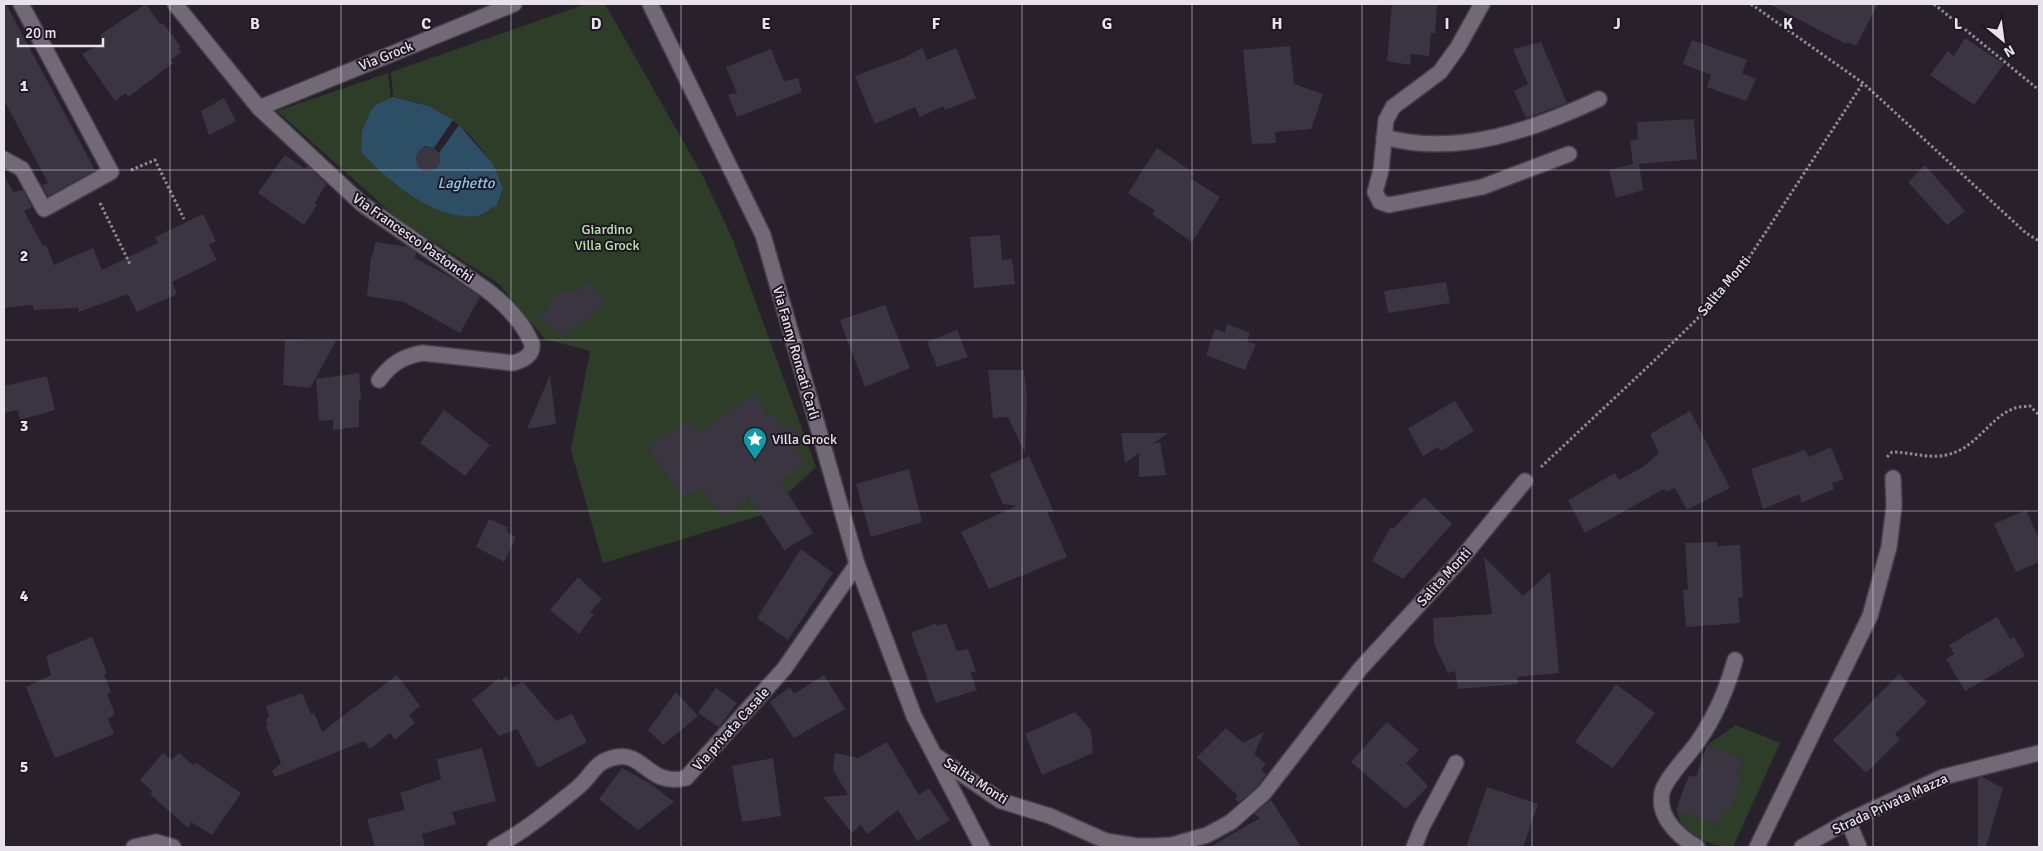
<svg xmlns="http://www.w3.org/2000/svg" width="2043" height="851" viewBox="0 0 2043 851" font-family="Signika,sans-serif">
  <style>
    .green { fill: #2d3d27 }
    .water { fill: #2d4f66 }
    .building { fill: #3b3541 }
    .lines { fill: none; stroke-linecap: round; stroke-linejoin: round }
    .minor-casing { stroke: #453f48; stroke-width: 18 }
    .path { stroke: #908a94; stroke-width: 3; stroke-dasharray: 2.5 2.5; stroke-linecap: butt }
    .minor { stroke: #716976; stroke-width: 15 }
    .grid { fill: none; stroke: #e8e3eb; stroke-width: 1; stroke-opacity: 0.55 }
    .labels { text-anchor: middle; dominant-baseline: central; stroke-width: 4; stroke-linejoin: round; paint-order: stroke }
    .street-label { font-size: 14px; fill: #e8e3eb; stroke: #1f1823 }
    .park-label { font-size: 14px; fill: #bde6af; stroke: #1f1823 }
    .poi-label { font-size: 14px; fill: #e8e3eb; stroke: #1f1823; text-anchor: start }
    .water-label { font-size: 15px; font-style: italic; fill: #8ac7f0; stroke: #1f1823 }
    .grid-label { font-size: 16px; text-anchor: middle; font-weight: bold; fill: #e8e3eb; stroke: #1f1823; stroke-width: 4; stroke-linejoin: round; paint-order: stroke }
  </style>
  <rect width="100%" height="100%" fill="#28212c"/>
  <!-- green -->
  <g class="green">
    <path d="M586,4H605L704,178L733,240L816,467L766,514L603,563L571,450L590,351L545,339L499,284L397,218L277,111L388,73L391,98L372,106L361,152L497,205L503,189C489,153 466,124 430,107C419,102 405,100 393,97L391,72Z"/>
    <path d="M1736,725L1780,743L1733,847C1716,847 1697,840 1685,828C1681,824 1679,816 1676,810L1718,825L1724,809L1742,778L1737,776L1744,759L1707,745Z"/>
  </g>
  <!-- water -->
  <path class="water" d="M393,97L429,106L453,120L434,148L426,146L420,150L416,158L418,165L424,171C436,172 442,165 439,153L459,125L493,164L503,188L497,205C491,208 483,215 477,216C434,221 388,180 361,152L362,131L373,106Z"/>
  <!-- building -->
  <g class="building">
    <polygon points="4,4 6,4 95,170 48,196 42,185 48,183 4,100"/>
    <polygon points="146,4 160,24 163,23 181,47 178,48 181,52 171,60 173,63 128,97 126,93 115,101 82,54 104,42 100,35"/>
    <polygon points="1392,4 1437,4 1435,34 1431,33 1429,56 1411,54 1410,65 1387,61"/>
    <polygon points="1769,4 1878,4 1856,46 1847,42 1846,44"/>
    <polygon points="1965,38 2004,64 1974,105 1930,75 1948,51 1954,56"/>
    <polygon points="1692,40 1747,60 1742,73 1756,79 1746,101 1707,87 1711,75 1683,64"/>
    <polygon points="1541,42 1567,103 1526,118 1514,91 1528,84 1513,49"/>
    <polygon points="1290,46 1294,84 1323,94 1311,129 1275,132 1276,143 1252,144 1243,50"/>
    <polygon points="922,48 927,60 956,48 976,98 945,110 943,106 920,117 915,107 875,124 855,76 904,58"/>
    <polygon points="771,49 784,81 798,78 802,92 737,117 728,95 737,93 726,67"/>
    <polygon points="224,98 236,121 209,135 201,111"/>
    <polygon points="1694,119 1697,159 1639,164 1643,190 1616,198 1609,170 1633,164 1630,141 1638,139 1637,122"/>
    <circle cx="428" cy="159" r="12"/>
    <polygon points="1157,148 1194,173 1190,178 1220,197 1192,242 1153,215 1154,210 1128,193"/>
    <polygon points="285,155 305,169 307,165 326,184 314,204 317,205 304,225 258,193"/>
    <polygon points="1925,165 1965,211 1947,225 1908,182"/>
    <polygon points="4,175 13,192 23,190 32,207 24,211 43,246 46,245 54,265 93,248 102,270 158,243 155,237 203,214 216,241 209,245 217,260 172,282 177,294 137,312 128,294 79,312 78,308 34,310 32,305 4,308"/>
    <polygon points="1000,235 1002,260 1012,259 1015,284 974,288 970,237"/>
    <polygon points="376,242 408,247 416,252 415,258 454,279 480,297 460,333 404,302 367,296 371,259"/>
    <polygon points="591,282 606,304 562,336 538,317 547,310 552,298 561,292 577,291"/>
    <polygon points="1446,282 1450,303 1388,313 1384,291"/>
    <polygon points="885,305 910,368 865,387 840,320"/>
    <polygon points="1227,324 1250,333 1247,342 1256,344 1245,370 1206,355 1215,329 1225,333"/>
    <polygon points="957,330 968,357 937,367 927,342"/>
    <polygon points="285,340 336,341 310,388 283,385"/>
    <polygon points="988,370 1024,370 1027,398 1025,453 1008,417 993,418"/>
    <polygon points="359,373 361,399 359,400 359,427 333,430 333,420 319,421 316,379"/>
    <polygon points="550,375 556,424 527,429"/>
    <polygon points="47,376 55,410 20,420 18,410 4,413 4,386"/>
    <polygon points="754,394 767,416 772,413 782,429 792,424 803,442 795,449 807,464 780,481 813,533 784,550 749,496 723,517 702,488 683,498 648,447 689,421 697,433"/>
    <polygon points="1455,401 1474,431 1441,451 1438,447 1423,456 1408,428"/>
    <polygon points="444,410 490,445 465,476 420,443"/>
    <polygon points="1690,411 1730,488 1687,510 1675,488 1666,492 1664,489 1585,533 1568,500 1615,473 1619,480 1643,467 1659,453 1650,434"/>
    <polygon points="1121,433 1168,433 1152,444 1160,442 1166,475 1139,477 1139,453 1125,463"/>
    <polygon points="1831,447 1844,479 1832,483 1834,489 1801,503 1800,494 1763,509 1751,469 1805,450 1809,457"/>
    <polygon points="1029,456 1054,512 1047,511 1067,557 989,589 961,532 1016,506 1003,504 990,474"/>
    <polygon points="909,469 922,522 871,537 856,484"/>
    <polygon points="1424,497 1452,524 1403,579 1372,561 1390,528 1394,528"/>
    <polygon points="2026,510 2039,539 2039,562 2016,572 1994,524"/>
    <polygon points="489,519 508,527 507,532 516,537 504,562 476,547"/>
    <polygon points="1717,542 1717,546 1740,545 1743,597 1738,598 1740,623 1686,627 1683,590 1688,590 1685,543"/>
    <polygon points="801,549 833,573 788,640 757,618"/>
    <polygon points="1484,557 1523,596 1550,572 1559,673 1517,677 1518,684 1458,689 1455,671 1448,673 1434,644 1433,618 1492,614"/>
    <polygon points="578,577 602,599 590,612 594,614 579,634 550,610"/>
    <polygon points="1997,617 2010,639 2014,637 2025,656 1965,691 1946,659 1954,654 1949,645"/>
    <polygon points="936,623 937,626 946,623 957,651 968,649 976,672 970,672 977,690 936,703 911,633"/>
    <polygon points="92,637 107,673 104,675 111,692 107,694 115,714 108,719 114,734 55,758 26,687 51,675 46,656"/>
    <polygon points="1899,674 1927,702 1895,734 1900,739 1866,773 1833,740"/>
    <polygon points="397,675 420,706 409,715 415,723 395,740 390,733 370,749 364,741 275,777 272,771 281,763 266,726 268,724 266,719 269,717 266,706 302,693 311,714 314,713 322,732"/>
    <polygon points="824,675 845,709 794,738 770,702 790,687 794,694"/>
    <polygon points="506,676 513,687 523,682 556,721 572,714 587,742 538,768 517,729 499,736 472,700 499,678 500,682"/>
    <polygon points="1616,684 1655,713 1613,768 1575,742"/>
    <polygon points="716,688 737,703 719,727 698,713"/>
    <polygon points="676,692 698,716 663,745 648,730"/>
    <polygon points="1075,712 1091,730 1093,753 1042,775 1025,734"/>
    <polygon points="1387,722 1419,750 1406,763 1428,786 1406,809 1351,762"/>
    <polygon points="1226,728 1243,743 1264,732 1254,754 1266,764 1261,770 1266,774 1257,787 1239,802 1235,799 1237,795 1197,757"/>
    <polygon points="887,742 919,795 929,788 950,820 917,841 898,810 867,834 861,825 852,833 823,797 848,795 833,770 835,753 858,758"/>
    <polygon points="1707,745 1744,759 1737,776 1742,778 1730,811 1724,809 1718,825 1676,810 1689,775 1696,777"/>
    <polygon points="482,748 496,801 452,812 456,824 422,834 425,847 375,847 367,819 405,810 400,793 441,779 437,759"/>
    <polygon points="163,753 171,760 179,753 193,765 196,763 241,793 212,835 191,822 188,828 150,794 153,792 140,780"/>
    <polygon points="773,758 781,816 742,822 732,766"/>
    <polygon points="622,768 651,784 674,802 638,830 599,799"/>
    <polygon points="1982,777 2003,788 1986,847 1978,847 1978,778"/>
    <polygon points="1487,787 1538,804 1523,847 1466,847"/>
    <polygon points="1271,800 1301,847 1210,847 1260,818 1254,814"/>
  </g>
  <g class="lines">
    <!-- minor casing -->
    <g class="minor-casing">
      <g id="minor">
        <path d="M175,4L259,108L362,204L488,291C507,306 523,322 532,344C533,356 523,360 513,363L423,353C403,356 391,364 379,380"/>
        <polyline points="650,4 763,235 857,564 914,716 982,847"/>
        <polyline points="1482,4 1458,47 1440,72 1393,107 1386,120 1381,170 1375,192 1380,202 1389,205 1482,187 1569,154"/>
        <polyline points="259,108 514,4"/>
        <path d="M1384,137C1458,157 1533,130 1599,99"/>
        <polyline points="4,159 22,169 44,209 111,172 21,4"/>
        <polyline points="936,756 1001,801 1050,816 1106,841 1137,846 1155,846 1172,845 1207,835 1231,822 1264,793 1360,669 1461,559 1525,481"/>
        <polyline points="1848,821 1859,847"/>
        <polyline points="134,847 156,842 173,847"/>
        <path d="M495,847C524,832 551,809 576,789C593,776 593,761 617,757C644,752 649,787 686,778L784,669L857,564"/>
        <polyline points="1414,847 1422,827 1456,763"/>
        <path d="M1697,847C1679,837 1657,817 1662,793C1665,778 1690,754 1699,740C1716,715 1727,689 1735,660"/>
        <polyline points="1757,847 1870,616 1889,547 1894,506 1893,478"/>
        <polyline points="1802,847 1848,821 1943,777 2039,753"/>
      </g>
    </g>
    <!-- path -->
    <g class="path">
      <polyline points="1751,4 1863,83 2026,233 2039,241"/>
      <polyline points="1934,4 2039,90"/>
      <polyline points="131,170 155,160 184,219"/>
      <polyline points="100,203 130,264"/>
      <path d="M1887,457L1892,452C1911,452 1927,459 1946,455C1977,449 1989,417 2015,408C2019,406 2025,407 2030,406L2039,415"/>
      <polyline points="1541,467 1656,359 1696,320 1741,270 1863,83"/>
    </g>
    <!-- minor -->
    <use href="#minor" class="minor"/>
  </g>
  <!-- grid -->
  <path class="grid" d="M170,4V847M341,4V847M511,4V847M681,4V847M851,4V847M1022,4V847M1192,4V847M1362,4V847M1532,4V847M1702,4V847M1873,4V847M4,170H2039M4,340H2039M4,511H2039M4,681H2039"/>
  <!-- icons -->
  <defs>
    <g id="sight-pin" transform="scale(1.25)"><path d="M0 17L-7.5 6A9.5 9.5 0 1 1 7.5 6Z" fill="#0f9aa8" stroke="#1f1823"/><path d="M0-6L1.8-2.2L6-1.7L2.9 1.2L3.7 5.4L0 3.3L-3.7 5.4L-2.9 1.2L-6-1.7L-1.8-2.2Z" fill="#fff"/></g>
  </defs>
  <g fill-rule="evenodd">
    <use href="#sight-pin" x="755" y="439"/>
  </g>
  <g class="labels">
    <!-- street labels -->
    <g class="street-label">
      <text transform="translate(386 56) rotate(-22)">Via Grock</text>
      <text transform="translate(413 238) rotate(35)">Via Francesco Pastonchi</text>
      <text transform="translate(1724 286) rotate(-50)">Salita Monti</text>
      <text transform="translate(796 353) rotate(74)">Via Fanny Roncati Carli</text>
      <text transform="translate(1444 577) rotate(-48)">Salita Monti</text>
      <text transform="translate(731 729) rotate(-48)">Via privata Casale</text>
      <text transform="translate(976 781) rotate(33)">Salita Monti</text>
      <text transform="translate(1890 804) rotate(-25)">Strada Privata Mazza</text>
    </g>
    <!-- park labels -->
    <g class="park-label">
      <text x="607" y="229">Giardino<tspan x="607" dy="16">Villa Grock</tspan></text>
    </g>
    <!-- poi labels -->
    <g class="poi-label">
      <text x="772" y="439">Villa Grock</text>
    </g>
    <!-- water labels -->
    <g class="water-label">
      <text x="466" y="183">Laghetto</text>
    </g>
  </g>
  <g class="grid-label">
    <text x="255" y="29">B</text>
    <text x="426" y="29">C</text>
    <text x="596" y="29">D</text>
    <text x="766" y="29">E</text>
    <text x="936" y="29">F</text>
    <text x="1107" y="29">G</text>
    <text x="1277" y="29">H</text>
    <text x="1447" y="29">I</text>
    <text x="1617" y="29">J</text>
    <text x="1788" y="29">K</text>
    <text x="1958" y="29">L</text>
    <text x="24" y="91">1</text>
    <text x="24" y="261">2</text>
    <text x="24" y="431">3</text>
    <text x="24" y="601">4</text>
    <text x="24" y="772">5</text>
  </g>
  <!-- border -->
  <rect width="2043" height="851" fill="none" stroke="#e8e3eb" stroke-width="10"/>
  <!-- north arrow -->
  <g transform="translate(2003 40) rotate(151)" stroke="#1f1823" stroke-width="4" paint-order="stroke">
  <path d="M0-4L9 19L0 12L-9 19Z" fill="#e8e3eb"/>
  <text y="-8" font-size="14" font-weight="bold" text-anchor="middle" fill="#e8e3eb">N</text>
  </g>
  <!-- scale -->
  <path d="M18 38v8h85v-8" fill="none" stroke="#e8e3eb" stroke-width="2.5"/>
  <text x="25" y="38" font-size="15" fill="#e8e3eb" stroke="#1f1823" stroke-width="4" paint-order="stroke">20 m</text>
</svg>
